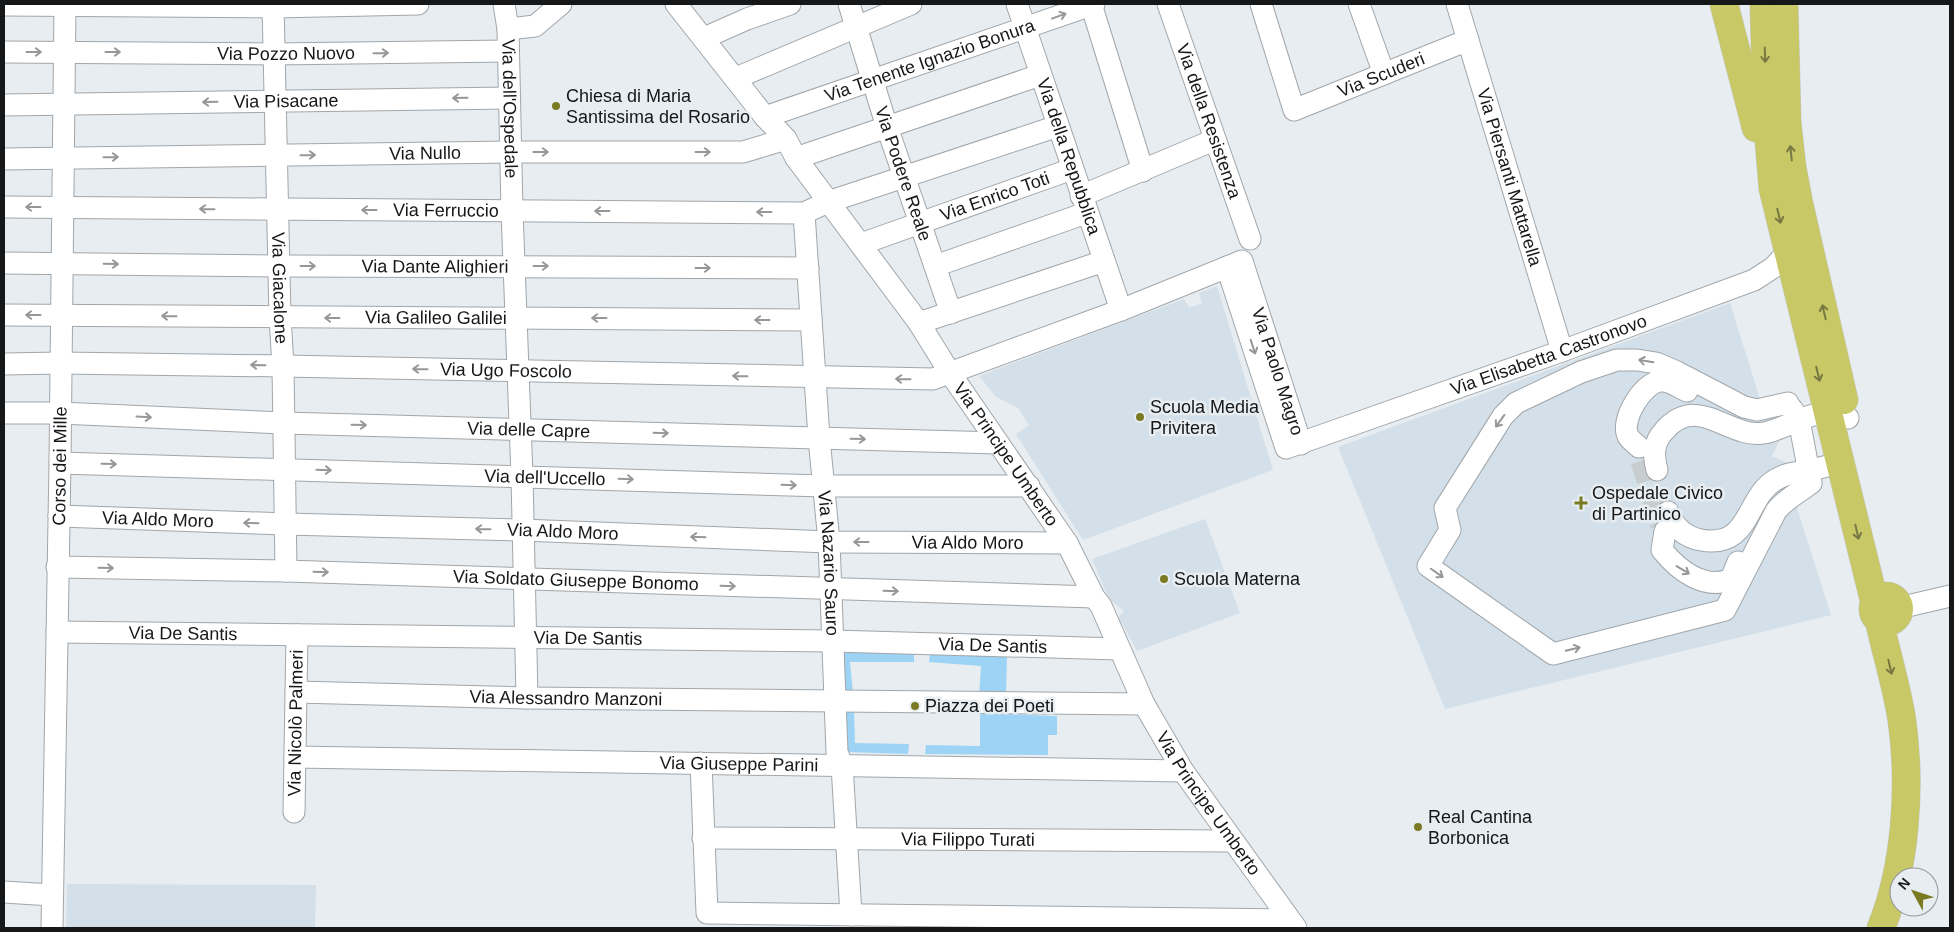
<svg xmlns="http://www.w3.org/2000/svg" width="1954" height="932" viewBox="0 0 1954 932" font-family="Helvetica,sans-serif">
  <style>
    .built { fill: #d3e0e9 }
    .green { fill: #9dd3f5 }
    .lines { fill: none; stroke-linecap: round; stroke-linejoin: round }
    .minor-tunnel { stroke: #c8cdd0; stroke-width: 21; stroke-dasharray: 21 11; stroke-linecap: butt }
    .minor-casing { stroke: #a1a6aa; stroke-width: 23 }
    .major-casing { stroke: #c7c7c8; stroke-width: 29 }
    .minor { stroke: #fff; stroke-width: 21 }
    .major { stroke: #c8c866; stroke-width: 28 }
    .oneway { stroke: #969797 }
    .oneway2 { stroke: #777843 }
    .poi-dot { fill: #797a21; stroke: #e7edf1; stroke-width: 2 }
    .labels { text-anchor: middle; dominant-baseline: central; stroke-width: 5; stroke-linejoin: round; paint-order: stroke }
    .street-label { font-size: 18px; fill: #151718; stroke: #e7edf1 }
    .poi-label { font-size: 18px; fill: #151718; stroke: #e7edf1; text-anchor: start }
  </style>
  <rect width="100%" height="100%" fill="#e7edf1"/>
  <!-- built -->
  <g class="built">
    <polygon points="1217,286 1273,470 1083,540 1016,434 1029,425 1018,408 996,397 979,376 1184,299 1189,308 1202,303 1199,293"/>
    <polygon points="1730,303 1762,405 1773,412 1781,438 1772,456 1789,464 1803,498 1797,508 1831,615 1445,709 1338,447"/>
    <polygon points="1205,519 1240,613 1137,651 1122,623 1117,619 1124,611 1109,599 1092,559"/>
    <polygon points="67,884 316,885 315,928 66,928"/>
  </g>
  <!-- green -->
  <g class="green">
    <polygon points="839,651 914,652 914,662 850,662 853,693 842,693"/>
    <polygon points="930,653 1007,656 1006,695 979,696 981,666 929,662"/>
    <polygon points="843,711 854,711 855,743 909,744 908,754 846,752"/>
    <polygon points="980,713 1057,716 1057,735 1048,735 1048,755 925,754 926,745 980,746"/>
  </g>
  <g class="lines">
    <!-- minor-tunnel -->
    <polyline class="minor-tunnel" points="1641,461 1661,525"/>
    <!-- minor casing -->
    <g class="minor-casing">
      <g id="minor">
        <path id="s1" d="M273,4L280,317L283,366L286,571"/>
        <path id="s2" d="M504,4L508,29L512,211L522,476L527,698"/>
        <path id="s3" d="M676,4L765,117L786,139L796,158L919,323L950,373L1067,543L1094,597L1101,606L1144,704L1183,771L1296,928"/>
        <path id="s4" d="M849,4L887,127L951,313"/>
        <path id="s5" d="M1017,4L1121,310"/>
        <polyline points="1091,4 1143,171"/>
        <path id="s6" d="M1168,4L1250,239"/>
        <path id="s7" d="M1261,4L1294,110L1468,40"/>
        <polyline points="1359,4 1384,74"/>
        <path id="s8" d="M1457,4L1562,351"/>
        <polyline points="4,5 273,7 418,4"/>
        <polyline points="508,29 535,26 561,4"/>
        <polyline points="704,38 747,19 790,4"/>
        <path id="s9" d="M4,52L274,54L508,51"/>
        <polyline points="736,78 911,4"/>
        <path id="s10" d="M4,105L509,98"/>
        <path id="s11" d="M765,117L1094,4"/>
        <polyline points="796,158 1040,75"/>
        <path id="s12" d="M4,159L511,152H743L786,139"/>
        <polyline points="1081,196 1214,140"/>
        <path id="s13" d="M4,207L804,213L828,202L1058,126"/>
        <path id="s14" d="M804,213L819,438L829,542L837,752L842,765L851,915"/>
        <path id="s15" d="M861,244L1072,169"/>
        <path id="s16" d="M4,263L280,266L808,268"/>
        <polyline points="935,266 1086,213"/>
        <path id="s17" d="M1227,267L1286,448L1562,351L1754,280L1774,267L1788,251"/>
        <path id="s18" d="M4,315L811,320"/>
        <polyline points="919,323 1104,261"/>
        <path id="s19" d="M4,364L61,363L283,366L933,379L1121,310L1242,261L1301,444"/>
        <path d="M1788,403L1757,410L1744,407L1677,372L1656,363L1637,360H1617L1581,372L1516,403L1503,416L1445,508L1450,530L1428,566L1553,654L1725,610L1776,511C1785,499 1799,493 1811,483"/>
        <polyline points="1792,409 1799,420 1811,483"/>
        <path id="s20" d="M4,413H60L283,423L998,443"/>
        <path d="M1639,447C1636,444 1630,440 1628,436C1620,420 1643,382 1661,381C1669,380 1680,388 1687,391"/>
        <path id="s21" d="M60,463L824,486H1029"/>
        <path d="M1657,470C1653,455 1653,443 1664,431C1698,392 1728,439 1764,433C1782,430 1811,411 1829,413C1835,413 1842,416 1848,418"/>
        <path d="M1668,512C1674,527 1685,537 1701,540C1751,549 1745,498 1775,480C1791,471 1796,474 1811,470C1821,468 1831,465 1841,462"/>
        <path id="s22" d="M59,516L286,524L522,530L829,542L1067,543"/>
        <path d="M1665,531L1662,550C1678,570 1705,591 1731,579L1738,562"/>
        <path id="s23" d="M57,567L286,571L1094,597"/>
        <polyline points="1899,608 1950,596"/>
        <path id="s24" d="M57,632L833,641L1119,649"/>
        <path id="s25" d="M296,692L527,698L1144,704"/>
        <path id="s26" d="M295,757L1183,771"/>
        <polyline points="701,763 707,913 1288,920"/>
        <path id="s27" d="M294,812L297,635"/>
        <path id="s28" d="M703,838L1232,841"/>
        <polyline points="4,892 52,895"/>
        <path id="s29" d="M52,928L60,463L65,4"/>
      </g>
    </g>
    <!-- major casing -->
    <g class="major-casing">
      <g id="major">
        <polyline points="1724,4 1756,128"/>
        <polyline points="1764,4 1767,117 1773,189 1875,604"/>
        <polyline points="1784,4 1787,122 1792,167 1799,204 1844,400"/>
        <circle cx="1886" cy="609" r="13"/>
        <path d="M1879,620C1886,653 1897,687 1902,721C1911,786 1906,867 1881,928"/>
      </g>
    </g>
    <!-- minor -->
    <use href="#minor" class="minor"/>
    <!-- major -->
    <use href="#major" class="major"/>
  </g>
  <!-- one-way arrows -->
  <defs><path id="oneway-shaft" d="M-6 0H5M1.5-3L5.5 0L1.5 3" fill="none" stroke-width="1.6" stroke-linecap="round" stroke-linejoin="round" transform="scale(1.25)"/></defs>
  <g class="oneway">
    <use href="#oneway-shaft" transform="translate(1059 16) rotate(-20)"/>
    <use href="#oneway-shaft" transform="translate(34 52)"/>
    <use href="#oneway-shaft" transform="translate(113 52)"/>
    <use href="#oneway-shaft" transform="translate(381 53) rotate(-1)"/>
    <use href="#oneway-shaft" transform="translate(460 98) rotate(179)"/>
    <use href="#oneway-shaft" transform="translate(210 102) rotate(179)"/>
    <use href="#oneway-shaft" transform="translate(541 152)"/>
    <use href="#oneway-shaft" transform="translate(703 152)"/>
    <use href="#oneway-shaft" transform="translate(308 155) rotate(-1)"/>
    <use href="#oneway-shaft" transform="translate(111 157) rotate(-1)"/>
    <use href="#oneway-shaft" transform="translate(33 207) rotate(-180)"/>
    <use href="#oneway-shaft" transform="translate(207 209) rotate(-179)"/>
    <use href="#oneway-shaft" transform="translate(369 210) rotate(-180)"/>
    <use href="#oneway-shaft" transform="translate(602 211) rotate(-180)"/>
    <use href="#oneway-shaft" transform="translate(764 212) rotate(-180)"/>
    <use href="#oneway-shaft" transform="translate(111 264) rotate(1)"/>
    <use href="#oneway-shaft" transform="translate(308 266)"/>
    <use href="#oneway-shaft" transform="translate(541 266)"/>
    <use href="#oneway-shaft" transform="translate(703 268)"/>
    <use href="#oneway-shaft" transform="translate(33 315) rotate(180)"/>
    <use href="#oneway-shaft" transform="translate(169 316) rotate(-179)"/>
    <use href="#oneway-shaft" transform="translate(332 318) rotate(-180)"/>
    <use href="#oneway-shaft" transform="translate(599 318) rotate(-180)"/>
    <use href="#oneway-shaft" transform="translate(762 320) rotate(-180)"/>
    <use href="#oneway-shaft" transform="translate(1253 347) rotate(72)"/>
    <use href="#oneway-shaft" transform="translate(1646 361) rotate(-171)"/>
    <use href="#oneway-shaft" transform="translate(258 365) rotate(-179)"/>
    <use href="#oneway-shaft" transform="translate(420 369) rotate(-179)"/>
    <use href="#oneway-shaft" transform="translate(740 376) rotate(-179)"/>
    <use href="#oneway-shaft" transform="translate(903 379) rotate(-179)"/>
    <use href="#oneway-shaft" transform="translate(144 417) rotate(3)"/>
    <use href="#oneway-shaft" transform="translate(1500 421) rotate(126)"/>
    <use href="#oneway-shaft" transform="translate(359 425) rotate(1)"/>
    <use href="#oneway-shaft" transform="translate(661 433) rotate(2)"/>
    <use href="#oneway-shaft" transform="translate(858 439) rotate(1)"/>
    <use href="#oneway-shaft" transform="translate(109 464) rotate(1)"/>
    <use href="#oneway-shaft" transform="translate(324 470) rotate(2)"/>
    <use href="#oneway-shaft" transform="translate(626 479) rotate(2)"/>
    <use href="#oneway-shaft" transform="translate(789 485) rotate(2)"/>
    <use href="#oneway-shaft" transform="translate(251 523) rotate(-178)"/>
    <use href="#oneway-shaft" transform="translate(483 529) rotate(-179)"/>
    <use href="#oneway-shaft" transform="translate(698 537) rotate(-178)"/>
    <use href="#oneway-shaft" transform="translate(861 542) rotate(-180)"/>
    <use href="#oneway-shaft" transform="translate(106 568) rotate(1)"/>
    <use href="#oneway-shaft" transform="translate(1683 570) rotate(31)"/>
    <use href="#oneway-shaft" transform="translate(321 572) rotate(2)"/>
    <use href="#oneway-shaft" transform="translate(1437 573) rotate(35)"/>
    <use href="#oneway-shaft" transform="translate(728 586) rotate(2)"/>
    <use href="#oneway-shaft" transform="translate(891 591) rotate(2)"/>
    <use href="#oneway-shaft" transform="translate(1573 649) rotate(-14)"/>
  </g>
  <g class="oneway2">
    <use href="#oneway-shaft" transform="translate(1765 55) rotate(88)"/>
    <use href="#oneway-shaft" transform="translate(1791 153) rotate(-96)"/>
    <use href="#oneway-shaft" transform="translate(1779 216) rotate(77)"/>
    <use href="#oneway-shaft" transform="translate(1824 312) rotate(-103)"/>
    <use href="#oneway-shaft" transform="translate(1818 374) rotate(76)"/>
    <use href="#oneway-shaft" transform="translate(1857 532) rotate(77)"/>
    <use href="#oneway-shaft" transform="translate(1890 667) rotate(77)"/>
  </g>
  <!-- markers -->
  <g class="poi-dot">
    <circle cx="556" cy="106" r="5"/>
    <circle cx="1140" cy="417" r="5"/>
    <path d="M1578.5 495.5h5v5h5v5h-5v5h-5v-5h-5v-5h5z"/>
    <circle cx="1164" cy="579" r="5"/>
    <circle cx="915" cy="706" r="5"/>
    <circle cx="1418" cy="827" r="5"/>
  </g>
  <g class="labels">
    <!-- street labels -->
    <g class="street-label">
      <text stroke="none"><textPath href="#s9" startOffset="282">Via Pozzo Nuovo</textPath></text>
      <text stroke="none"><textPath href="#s11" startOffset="174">Via Tenente Ignazio Bonura</textPath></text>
      <text stroke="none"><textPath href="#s7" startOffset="205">Via Scuderi</textPath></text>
      <text stroke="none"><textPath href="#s10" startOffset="282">Via Pisacane</textPath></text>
      <text stroke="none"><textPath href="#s2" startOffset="105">Via dell'Ospedale</textPath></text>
      <text stroke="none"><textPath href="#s6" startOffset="124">Via della Resistenza</textPath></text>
      <text stroke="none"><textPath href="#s12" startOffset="421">Via Nullo</textPath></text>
      <text stroke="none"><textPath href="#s5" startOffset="161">Via della Repubblica</textPath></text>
      <text stroke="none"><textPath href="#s4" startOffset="178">Via Podere Reale</textPath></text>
      <text stroke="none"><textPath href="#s8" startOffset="181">Via Piersanti Mattarella</textPath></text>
      <text stroke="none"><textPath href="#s15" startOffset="142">Via Enrico Toti</textPath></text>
      <text stroke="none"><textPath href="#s13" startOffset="442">Via Ferruccio</textPath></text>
      <text stroke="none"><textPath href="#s16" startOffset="431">Via Dante Alighieri</textPath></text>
      <text stroke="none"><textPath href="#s1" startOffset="284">Via Giacalone</textPath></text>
      <text stroke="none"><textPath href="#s18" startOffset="432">Via Galileo Galilei</textPath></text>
      <text stroke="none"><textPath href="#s17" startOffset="469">Via Elisabetta Castronovo</textPath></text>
      <text stroke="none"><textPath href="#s19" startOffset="502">Via Ugo Foscolo</textPath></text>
      <text stroke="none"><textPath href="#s19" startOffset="1376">Via Paolo Magro</textPath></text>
      <text stroke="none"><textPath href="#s20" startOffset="525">Via delle Capre</textPath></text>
      <text stroke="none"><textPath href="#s3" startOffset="559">Via Principe Umberto</textPath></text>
      <text stroke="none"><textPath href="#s29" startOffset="462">Corso dei Mille</textPath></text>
      <text stroke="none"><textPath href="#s21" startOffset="485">Via dell'Uccello</textPath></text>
      <text stroke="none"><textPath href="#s22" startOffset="99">Via Aldo Moro</textPath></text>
      <text stroke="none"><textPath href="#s22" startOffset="504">Via Aldo Moro</textPath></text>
      <text stroke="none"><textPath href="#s22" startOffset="909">Via Aldo Moro</textPath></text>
      <text stroke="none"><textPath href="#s14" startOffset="351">Via Nazario Sauro</textPath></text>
      <text stroke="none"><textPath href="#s23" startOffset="519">Via Soldato Giuseppe Bonomo</textPath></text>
      <text stroke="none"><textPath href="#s24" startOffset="126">Via De Santis</textPath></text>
      <text stroke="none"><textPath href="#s24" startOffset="531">Via De Santis</textPath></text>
      <text stroke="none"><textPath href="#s24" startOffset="936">Via De Santis</textPath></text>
      <text stroke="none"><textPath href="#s25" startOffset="270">Via Alessandro Manzoni</textPath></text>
      <text stroke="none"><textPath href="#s27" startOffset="89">Via Nicolò Palmeri</textPath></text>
      <text stroke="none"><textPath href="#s26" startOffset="444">Via Giuseppe Parini</textPath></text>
      <text stroke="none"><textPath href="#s3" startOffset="964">Via Principe Umberto</textPath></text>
      <text stroke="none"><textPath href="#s28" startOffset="265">Via Filippo Turati</textPath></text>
    </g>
    <!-- poi labels -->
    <g class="poi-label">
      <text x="566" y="96">Chiesa di Maria<tspan x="566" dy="21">Santissima del Rosario</tspan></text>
      <text x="1150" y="407">Scuola Media<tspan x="1150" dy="21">Privitera</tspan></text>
      <text x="1592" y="493">Ospedale Civico<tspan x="1592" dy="21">di Partinico</tspan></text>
      <text x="1174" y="579">Scuola Materna</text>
      <text x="925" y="706">Piazza dei Poeti</text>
      <text x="1428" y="817">Real Cantina<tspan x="1428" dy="21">Borbonica</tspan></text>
    </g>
  </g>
  <!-- border -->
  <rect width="1954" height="932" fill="none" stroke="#151718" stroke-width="10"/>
  <!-- north arrow -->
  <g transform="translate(1914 892) rotate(310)"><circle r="24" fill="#e7edf1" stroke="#93979a"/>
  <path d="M0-4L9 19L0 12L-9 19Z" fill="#797a21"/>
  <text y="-8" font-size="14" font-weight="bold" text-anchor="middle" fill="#151718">N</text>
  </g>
</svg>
